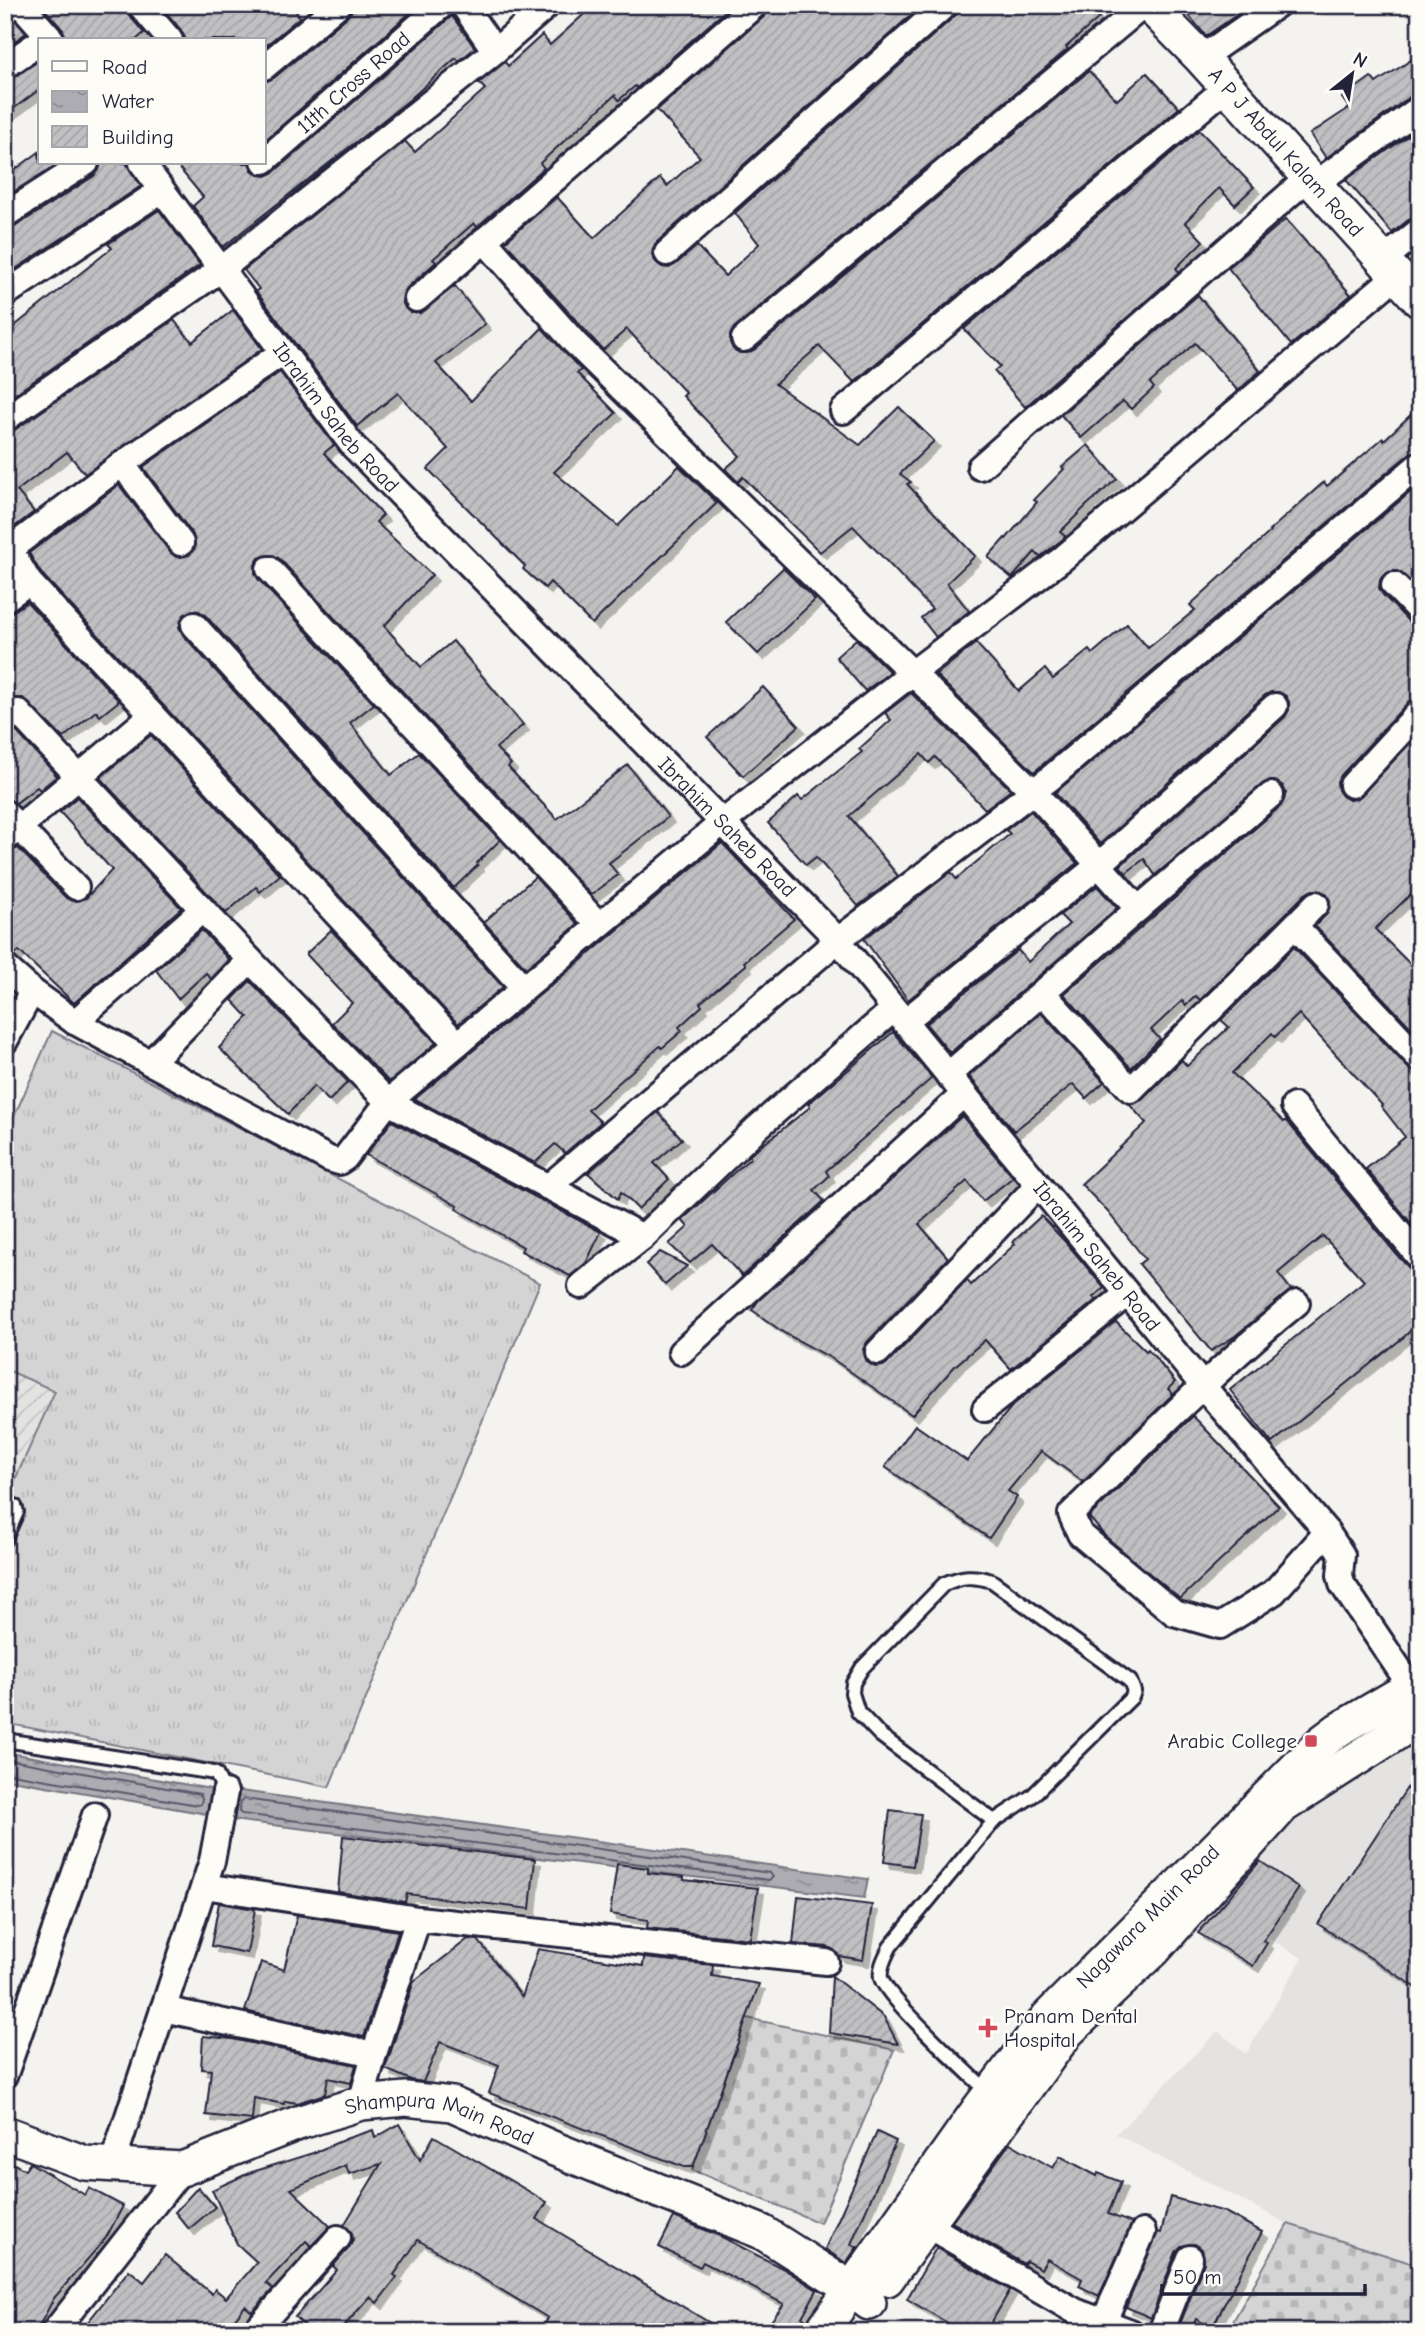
<svg xmlns="http://www.w3.org/2000/svg" width="1425" height="2337" viewBox="0 0 1425 2337" font-family="'Comic Neue',sans-serif">
  <style>
    .built { fill: #e4e3e2 }
    .industrial { fill: url(#industrial-furrows) }
    .grass { fill: url(#grass-tufts); stroke: #7c7b88; stroke-width: 2 }
    .cemetery { fill: url(#cemetery-stones); stroke: #7c7b88; stroke-width: 2 }
    .water { fill: url(#water-ripples); stroke: #757582; stroke-width: 2 }
    .lines { fill: none; stroke-linecap: round; stroke-linejoin: round }
    .shore { stroke: #59596b; stroke-width: 2 }
    .building { fill: url(#building-hatch); stroke: #22223b; stroke-width: 2; filter: url(#shadow) }
    .lane-casing { stroke: #22223b; stroke-width: 18 }
    .street-casing { stroke: #22223b; stroke-width: 30 }
    .secondary-casing { stroke: #22223b; stroke-width: 38 }
    .lane { stroke: #fdfcf7; stroke-width: 12 }
    .street { stroke: #fdfcf7; stroke-width: 24 }
    .secondary { stroke: #fdfcf7; stroke-width: 33 }
    .poi-dot { fill: #d1495b; stroke: #fdfcf7; stroke-width: 2.5 }
    .labels { text-anchor: middle; dominant-baseline: central; stroke-width: 5; stroke-linejoin: round; paint-order: stroke }
    .street-label { font-size: 21px; fill: #22223b; stroke: #fdfcf7 }
    .poi-label { font-size: 21px; fill: #22223b; stroke: #fdfcf7; text-anchor: end }
  </style>
  <defs>
    <pattern id="industrial-furrows" width="10" height="10" patternUnits="userSpaceOnUse" patternTransform="scale(1.75)"><rect width="10" height="10" fill="#e4e3e2"/><path d="M-1 1l2-2M0 10L10 0M9 11l2-2" fill="none" stroke="#c3c2c3"/></pattern>
    <pattern id="grass-tufts" width="24" height="20" patternUnits="userSpaceOnUse" patternTransform="scale(1.75)"><rect width="24" height="20" fill="#d5d4d5"/><path d="M3 7l-1-3M5 7V3M7 7l1-3M15 17l-1-3M17 17v-4M19 17l1-3" fill="none" stroke="#b7b6b8"/></pattern>
    <pattern id="cemetery-stones" width="16" height="16" patternUnits="userSpaceOnUse" patternTransform="scale(1.75)"><rect width="16" height="16" fill="#d5d4d5"/><path d="M2 7V4a2 2 0 0 1 4 0v3zM10 15v-3a2 2 0 0 1 4 0v3z" fill="#b7b6b8"/></pattern>
    <pattern id="water-ripples" width="26" height="14" patternUnits="userSpaceOnUse" patternTransform="scale(1.75)"><rect width="26" height="14" fill="#acacb2"/><path d="M2 4q2-2 4 0t4 0M15 11q2-2 4 0t4 0" fill="none" stroke="#8c8c92"/></pattern>
    <pattern id="building-hatch" width="6" height="6" patternUnits="userSpaceOnUse" patternTransform="scale(1.75)"><rect width="6" height="6" fill="#c0bfc2"/><path d="M-1 1l2-2M0 6l6-6M5 7l2-2" fill="none" stroke="#a5a4a8"/></pattern>
    <filter id="shadow"><feDropShadow dx="6" dy="6" stdDeviation="0" flood-color="#0004"/></filter>
  </defs>
  <rect width="100%" height="100%" fill="#f4f3ef"/>
  <filter id="ink" filterUnits="userSpaceOnUse"><feTurbulence type="fractalNoise" baseFrequency=".0143" numOctaves="2"/><feDisplacementMap in="SourceGraphic" scale="14" xChannelSelector="R" yChannelSelector="G"/><feConvolveMatrix kernelMatrix="1 2 1 2 8 2 1 2 1" color-interpolation-filters="sRGB"/></filter>
  <g filter="url(#ink)">
    <!-- built -->
    <polygon class="built" points="1420,1728 1420,2266 1288,2224 1116,2134 1218,2031 1246,2054 1302,1958 1213,1904 1257,1850"/>
    <!-- industrial -->
    <polygon class="industrial" points="5,1369 55,1391 5,1502"/>
    <!-- grass -->
    <polygon class="grass" points="52,1031 540,1283 329,1787 5,1723 5,1502 55,1391 5,1369 5,1137"/>
    <!-- cemetery -->
    <g class="cemetery">
      <polygon points="747,2018 894,2050 820,2223 692,2170"/>
      <polygon points="1288,2224 1420,2266 1420,2332 1227,2332"/>
    </g>
    <!-- water -->
    <g class="water">
      <polygon points="5,1752 211,1789 207,1814 5,1779"/>
      <polygon points="234,1790 868,1879 864,1898 231,1820"/>
    </g>
    <g class="lines">
      <!-- shore -->
      <g class="shore">
        <polyline points="5,1759 200,1794 202,1798 201,1804 198,1805 5,1773"/>
        <polygon points="244,1799 770,1873 773,1877 769,1880 242,1814 239,1812 240,1802"/>
      </g>
    </g>
    <!-- building -->
    <g class="building">
      <polygon points="41,5 125,5 129,15 144,33 136,40 66,40 63,30"/>
      <polygon points="160,5 291,5 300,17 264,47 264,40 186,40 181,30"/>
      <polygon points="356,5 419,5 264,141 264,82 274,78 348,16"/>
      <polygon points="594,5 732,5 637,88 635,86 619,100 615,95 540,163 544,168 477,227 474,223 433,259 436,262 407,288 403,294 402,301 405,308 412,313 420,313 455,286 485,324 436,363 471,401 542,328 581,370 577,373 616,413 554,472 618,526 679,466 717,503 592,624 550,582 545,588 523,569 525,566 428,469 448,449 398,393 357,426 256,291 259,289 244,270 405,141 415,152 485,89 479,83 505,62 508,66 542,35 550,45"/>
      <polygon points="769,5 918,5 920,7 657,242 653,248 652,255 656,262 662,267 669,268 676,264 697,246 725,276 759,244 735,213 967,5 1088,5 1099,18 1066,47 1068,49 734,328 730,335 730,342 733,349 740,353 747,353 754,350 1089,71 1117,100 1147,73 1179,108 854,382 819,346 775,384 860,445 899,407 934,441 900,474 911,482 907,484 975,556 947,583 969,611 936,637 921,618 932,609 853,526 820,552 743,477 738,482 725,469 740,456 683,396 686,393 627,329 603,350 505,242 557,197 594,238 660,178 667,186 700,157 657,110 765,16"/>
      <polygon points="1180,5 1251,5 1206,36"/>
      <polygon points="8,12 26,33 5,48 5,14"/>
      <polygon points="452,16 475,48 459,61 456,58 409,100 223,247 193,206 203,197 175,163 249,163 252,170 259,175 266,176 273,173"/>
      <polygon points="1420,54 1420,93 1411,96 1326,158 1310,134 1349,108 1342,98 1371,77 1376,83"/>
      <polygon points="40,60 40,89 5,115 5,81 13,78"/>
      <polygon points="1420,127 1420,215 1411,218 1392,233 1346,180"/>
      <polygon points="1199,130 1254,187 1235,205 1219,188 1185,222 1203,241 1176,268 1179,272 1025,407 994,371 1000,366 964,329"/>
      <polygon points="39,152 40,163 59,163 5,197 5,177"/>
      <polygon points="101,163 126,163 141,186 5,276 5,230 13,228 94,176 99,170"/>
      <polygon points="159,210 200,265 5,401 5,340 14,333 11,329 112,248 108,244"/>
      <polygon points="1286,219 1351,295 1291,345 1228,268"/>
      <polygon points="1198,295 1260,371 1238,391 1195,343 1150,383 1154,388 1131,409 1123,401 1081,438 1061,415"/>
      <polygon points="233,310 262,349 85,474 67,452 17,491 34,512 5,534 5,434 13,431 174,320 192,342"/>
      <polygon points="280,372 334,445 324,453 383,515 376,522 432,575 384,626 421,667 453,641 523,725 496,748 511,764 508,767 557,819 628,765 668,817 609,863 618,875 591,895 280,559 273,555 259,558 255,565 255,573 258,579 374,704 350,723 391,775 419,753 500,840 477,863 478,865 454,888 205,615 199,611 192,610 184,615 179,627 183,635 503,987 458,1024 41,573 29,553 119,485 170,552 176,557 189,555 195,548 193,535 143,467"/>
      <polygon points="1420,406 1420,449 1410,453 1034,772 936,675 976,643 1019,691 1045,669 1053,679 1089,650 1092,654 1127,624 1148,648 1195,610 1190,605 1270,532 1269,531 1324,482 1327,486 1383,438 1384,440"/>
      <polygon points="1088,445 1117,479 1087,505 1060,532 1065,536 1063,539 1040,557 1035,552 1012,578 988,557 1005,538 1006,539 1037,502 1034,500 1064,469 1062,467"/>
      <polygon points="1420,484 1420,590 1397,571 1384,574 1380,580 1379,588 1383,595 1409,622 1420,626 1420,697 1409,701 1341,775 1337,782 1338,790 1342,796 1349,800 1357,799 1420,733 1420,885 1375,929 1409,963 1420,952 1420,1037 1315,926 1327,914 1330,901 1326,893 1313,890 1305,894 1200,1000 1196,996 1186,1005 1182,1001 1151,1030 1160,1039 1131,1068 1064,994 1281,806 1286,793 1283,786 1275,781 1268,781 1155,875 1144,859 1126,873 1120,866 1285,717 1289,710 1289,702 1286,696 1279,692 1271,692 1265,695 1100,844 1055,793"/>
      <polygon points="783,568 815,600 758,654 726,622"/>
      <polygon points="27,602 119,701 100,716 96,711 63,738 23,698 14,698 5,705 5,614 14,611"/>
      <polygon points="856,639 890,672 865,691 836,657"/>
      <polygon points="763,687 799,726 743,776 707,737"/>
      <polygon points="911,693 1011,790 985,809 935,757 929,763 921,754 849,816 898,876 858,906 816,857 806,865 768,823 798,796 802,800 862,752 859,749 891,720 885,713"/>
      <polygon points="5,719 57,776 40,790 37,787 16,803 5,799"/>
      <polygon points="151,735 280,875 260,892 256,887 226,913 100,778"/>
      <polygon points="77,797 181,908 74,1003 19,951 14,955 5,953 5,854 18,848 66,898 73,901 86,898 112,870 60,812"/>
      <polygon points="1031,811 1077,863 908,1000 864,939 951,872 956,879 1010,834 1006,830"/>
      <polygon points="722,843 794,919 744,962 746,965 700,1003 702,1006 679,1027 682,1031 662,1048 660,1046 588,1110 601,1122 565,1153 555,1144 535,1163 415,1099"/>
      <polygon points="535,877 578,924 526,968 484,922"/>
      <polygon points="1097,886 1117,908 950,1053 926,1024 1018,950 1028,962 1069,924 1060,915"/>
      <polygon points="202,930 229,960 211,979 206,973 178,999 156,970"/>
      <polygon points="331,930 436,1043 389,1082 332,1023 352,1003 306,954"/>
      <polygon points="1294,947 1409,1069 1420,1073 1420,1234 1366,1169 1405,1137 1381,1106 1382,1105 1299,1014 1275,1037 1272,1033 1232,1073 1284,1122 1286,1120 1397,1255 1409,1268 1420,1274 1420,1321 1405,1336 1272,1443 1230,1390 1364,1281 1323,1236 1278,1273 1291,1290 1235,1336 1211,1351 1139,1264 1145,1259 1107,1211 1081,1184 1146,1123 1129,1104 1142,1100 1182,1060 1187,1066 1229,1027 1221,1020"/>
      <polygon points="250,981 348,1082 329,1101 314,1086 288,1114 219,1048 248,1017 232,1000"/>
      <polygon points="1041,1013 1104,1082 1086,1098 1073,1084 1014,1131 969,1076"/>
      <polygon points="893,1032 932,1078 826,1171 829,1176 814,1190 824,1201 742,1276 712,1244 690,1263 669,1244 688,1227 682,1220 750,1158 750,1155 810,1107 808,1104"/>
      <polygon points="658,1112 682,1139 654,1163 669,1179 638,1209 621,1192 618,1199 588,1173"/>
      <polygon points="962,1116 1013,1177 983,1201 967,1181 919,1224 948,1258 867,1342 863,1349 867,1362 875,1367 883,1366 889,1362 967,1280 971,1285 1015,1244 1013,1242 1041,1216 1070,1247 1104,1288 1093,1297 1096,1300 1011,1369 985,1340 955,1366 912,1415 831,1358 784,1333 752,1310 758,1301"/>
      <polygon points="392,1121 601,1232 586,1263 570,1276 521,1251 523,1247 456,1209 458,1206 366,1155"/>
      <polygon points="660,1252 687,1266 665,1285 646,1264"/>
      <polygon points="1116,1322 1146,1351 1148,1349 1175,1382 1168,1389 1173,1394 1083,1482 1041,1451 1008,1491 1017,1497 989,1538 885,1467 915,1425 967,1461 1013,1405"/>
      <polygon points="1193,1416 1279,1506 1180,1599 1105,1536 1089,1517"/>
      <polygon points="1420,1768 1420,1990 1318,1924"/>
      <polygon points="890,1810 921,1814 913,1866 884,1862"/>
      <polygon points="343,1836 535,1859 530,1909 407,1894 405,1902 338,1892"/>
      <polygon points="1260,1861 1299,1888 1263,1941 1267,1943 1253,1966 1198,1933"/>
      <polygon points="617,1864 648,1868 648,1873 684,1877 684,1880 758,1888 750,1939 647,1928 648,1920 610,1914"/>
      <polygon points="798,1896 872,1905 863,1960 839,1956 834,1950 828,1947 793,1944"/>
      <polygon points="219,1903 255,1909 247,1953 211,1946"/>
      <polygon points="297,1915 398,1931 364,2037 245,2011 261,1962 284,1970"/>
      <polygon points="468,1939 478,1940 522,1997 538,1949 643,1966 644,1958 713,1965 712,1976 759,1984 693,2167 684,2167 489,2093 499,2065 440,2042 423,2082 411,2080 385,2069 414,1981"/>
      <polygon points="832,1976 884,2017 898,2044 829,2033"/>
      <polygon points="203,2036 232,2039 356,2065 351,2083 328,2078 325,2094 297,2103 285,2101 284,2104 254,2098 252,2120 206,2115 211,2070 201,2069"/>
      <polygon points="399,2124 420,2160 434,2136 547,2202 537,2219 725,2332 540,2332 548,2318 418,2240 394,2275 397,2277 377,2303 370,2297 339,2332 311,2332 295,2317 337,2270 333,2266 349,2248 353,2240 352,2233 344,2225 381,2164 349,2174 346,2165 291,2189 330,2226 311,2246 306,2241 266,2283 273,2289 252,2312 245,2306 225,2332 80,2332 129,2270 144,2282 165,2255 212,2294 215,2289 226,2298 257,2262 237,2244 212,2190 249,2173 313,2153 348,2138 373,2130 375,2138"/>
      <polygon points="877,2132 896,2141 851,2244 857,2247 846,2263 825,2249"/>
      <polygon points="1010,2143 1053,2168 1060,2156 1097,2176 1098,2173 1121,2182 1108,2214 1132,2223 1099,2296 1079,2286 1082,2279 1047,2259 1041,2269 1026,2261 1024,2264 952,2222"/>
      <polygon points="5,2159 25,2170 30,2163 85,2195 89,2188 123,2206 106,2238 54,2298 36,2332 22,2332 5,2323"/>
      <polygon points="198,2187 215,2207 189,2229 175,2212"/>
      <polygon points="1170,2197 1225,2212 1262,2232 1212,2328 1196,2319 1190,2332 1179,2327 1204,2263 1202,2249 1195,2244 1181,2246 1176,2252 1151,2318 1126,2307 1158,2232 1161,2233"/>
      <polygon points="674,2217 722,2237 784,2269 817,2290 802,2317 806,2320 802,2332 763,2332 784,2304 703,2262 700,2267 659,2247"/>
      <polygon points="936,2248 1010,2290 986,2332 963,2332 907,2299"/>
    </g>
    <g class="lines">
      <!-- lane casing -->
      <g class="lane-casing">
        <g id="lane">
          <polyline points="5,1501 15,1506 17,1512 5,1539"/>
          <polyline points="5,1740 209,1772 216,1774 225,1792"/>
          <path d="M990,2094C970,2074 887,1999 881,1978C879,1967 886,1956 890,1947L994,1821L1032,1796L1132,1697L1134,1691L1130,1681L992,1581C973,1575 962,1576 944,1584L862,1668L853,1683L852,1693L858,1712L880,1735L994,1821"/>
        </g>
      </g>
      <!-- street casing -->
      <g class="street-casing">
        <g id="street">
          <polyline points="21,5 52,40"/>
          <polyline points="140,5 170,40"/>
          <polyline points="463,5 495,51"/>
          <polyline points="1201,58 1277,5"/>
          <polyline points="5,66 40,42"/>
          <polyline points="264,67 338,5"/>
          <path id="s1" d="M264,161L442,5"/>
          <path id="s2" d="M142,163L353,446L838,940L1203,1386L1327,1532L1342,1555L1340,1575L1342,1584L1412,1688"/>
          <polyline points="1315,184 1420,108"/>
          <polyline points="5,215 86,163"/>
          <polyline points="484,240 575,343 1033,791 1138,909 948,1075"/>
          <polyline points="667,253 945,5"/>
          <polyline points="1383,260 1420,230"/>
          <polyline points="5,294 162,190"/>
          <polyline points="417,299 755,5"/>
          <polyline points="744,339 1144,5"/>
          <polyline points="283,352 122,464 14,546 14,556 29,582 457,1044"/>
          <polyline points="843,411 1227,87"/>
          <polyline points="5,419 223,268 495,51 548,5"/>
          <polyline points="122,464 181,543"/>
          <polyline points="980,467 1309,177"/>
          <polyline points="269,569 599,925"/>
          <polyline points="1394,585 1420,612"/>
          <polyline points="5,599 29,582"/>
          <polyline points="194,625 524,988"/>
          <polyline points="18,712 250,960 388,1102 345,1158 339,1162 329,1159 75,1022 32,991"/>
          <polyline points="1352,785 1420,711"/>
          <polyline points="5,813 76,887"/>
          <polyline points="5,839 152,715"/>
          <polyline points="1138,909 1271,795"/>
          <polyline points="1295,926 1420,1059"/>
          <polyline points="5,967 32,991 5,1041"/>
          <polyline points="1043,993 1131,1090 1316,904"/>
          <polyline points="75,1022 202,910"/>
          <polyline points="904,1022 1099,865 1275,706"/>
          <polyline points="150,1063 250,960"/>
          <polyline points="1294,1106 1420,1258"/>
          <polyline points="548,1187 838,940 1048,780 1420,464"/>
          <polyline points="643,1237 388,1102 723,822 911,674 1062,559 1397,275"/>
          <polyline points="581,1286 643,1237 758,1127 894,1009"/>
          <path d="M1297,1303C1217,1368 1145,1442 1071,1514L1080,1534L1174,1613L1220,1626L1274,1592L1327,1532"/>
          <polyline points="681,1352 964,1094"/>
          <polyline points="878,1352 1038,1185"/>
          <polyline points="985,1409 1127,1294"/>
          <polyline points="204,1886 418,1919 826,1962"/>
          <polyline points="163,2009 374,2054"/>
          <polyline points="5,2074 95,1815"/>
          <polyline points="361,2103 374,2054 418,1919"/>
          <polyline points="112,2165 212,1861 225,1792"/>
          <polyline points="913,2217 1075,2311 1131,2332"/>
          <polyline points="1104,2321 1143,2232"/>
          <polyline points="54,2332 182,2169"/>
          <polyline points="254,2332 338,2238"/>
          <polyline points="1161,2332 1190,2258"/>
        </g>
      </g>
      <!-- secondary casing -->
      <g class="secondary-casing">
        <g id="secondary">
          <path id="s3" d="M1149,5L1201,58L1420,301"/>
          <path id="s4" d="M5,2133L85,2163L182,2169L298,2123L361,2103L406,2099L452,2104L552,2148L762,2232L853,2290L869,2303"/>
          <polyline points="887,2279 1067,2032 1153,1951 1283,1806 1420,1718"/>
          <path id="s5" d="M821,2332L978,2110L1048,2017L1322,1742L1338,1730L1420,1682"/>
        </g>
      </g>
      <!-- lane -->
      <use href="#lane" class="lane"/>
      <!-- street -->
      <use href="#street" class="street"/>
      <!-- secondary -->
      <use href="#secondary" class="secondary"/>
    </g>
  </g>
  <!-- markers -->
  <g class="poi-dot">
    <rect x="1304" y="1734" width="14" height="14" rx="3.5"/>
    <path d="M984.5 2017.5h7v7h7v7h-7v7h-7v-7h-7v-7h7z"/>
  </g>
  <g class="labels">
    <!-- street labels -->
    <g class="street-label">
      <text stroke="none"><textPath href="#s1" startOffset="119">11th Cross Road</textPath></text>
      <text stroke="none"><textPath href="#s3" startOffset="201">A P J Abdul Kalam Road</textPath></text>
      <text stroke="none"><textPath href="#s2" startOffset="320">Ibrahim Saheb Road</textPath></text>
      <text stroke="none"><textPath href="#s2" startOffset="887">Ibrahim Saheb Road</textPath></text>
      <text stroke="none"><textPath href="#s2" startOffset="1454">Ibrahim Saheb Road</textPath></text>
      <text stroke="none"><textPath href="#s5" startOffset="530">Nagawara Main Road</textPath></text>
      <text stroke="none"><textPath href="#s4" startOffset="455">Shampura Main Road</textPath></text>
    </g>
    <!-- poi labels -->
    <g class="poi-label">
      <text x="1297" y="1741">Arabic College</text>
      <text x="1004" y="2016" text-anchor="start">Pranam Dental<tspan x="1004" dy="24">Hospital</tspan></text>
    </g>
  </g>
  <!-- margin -->
  <rect width="1425" height="2337" fill="none" stroke="#fdfcf7" stroke-width="28"/>
  <rect x="14" y="14" width="1397" height="2309" fill="none" stroke="#22223b" stroke-width="2.5" filter="url(#ink)"/>
  <!-- legend -->
  <rect x="38" y="38" width="228" height="126" fill="#fdfcf7" stroke="#a5a5ac" stroke-width="2"/>
  <rect x="52" y="61" width="35" height="10" fill="#fdfcf7" stroke="#a5a5ac" stroke-width="2"/>
  <text x="102" y="74" font-size="21" fill="#22223b">Road</text>
  <rect x="52" y="91" width="35" height="21" fill="url(#water-ripples)" stroke="#a5a5ac" stroke-width="2"/>
  <text x="102" y="108" font-size="21" fill="#22223b">Water</text>
  <rect x="52" y="126" width="35" height="21" fill="url(#building-hatch)" stroke="#a5a5ac" stroke-width="2"/>
  <text x="102" y="144" font-size="21" fill="#22223b">Building</text>
  <!-- north arrow -->
  <g transform="translate(1352 74) rotate(30)" stroke="#fdfcf7" stroke-width="5" paint-order="stroke">
  <path d="M0-5L12 26L0 18L-12 26Z" fill="#22223b"/>
  <text y="-10" font-size="19" font-weight="bold" text-anchor="middle" fill="#22223b">N</text>
  </g>
  <!-- scale -->
  <path d="M1162 2284v10h203v-10" fill="none" stroke="#22223b" stroke-width="3.5"/>
  <text x="1173" y="2284" font-size="21" fill="#22223b" stroke="#fdfcf7" stroke-width="5" paint-order="stroke">50 m</text>
</svg>
